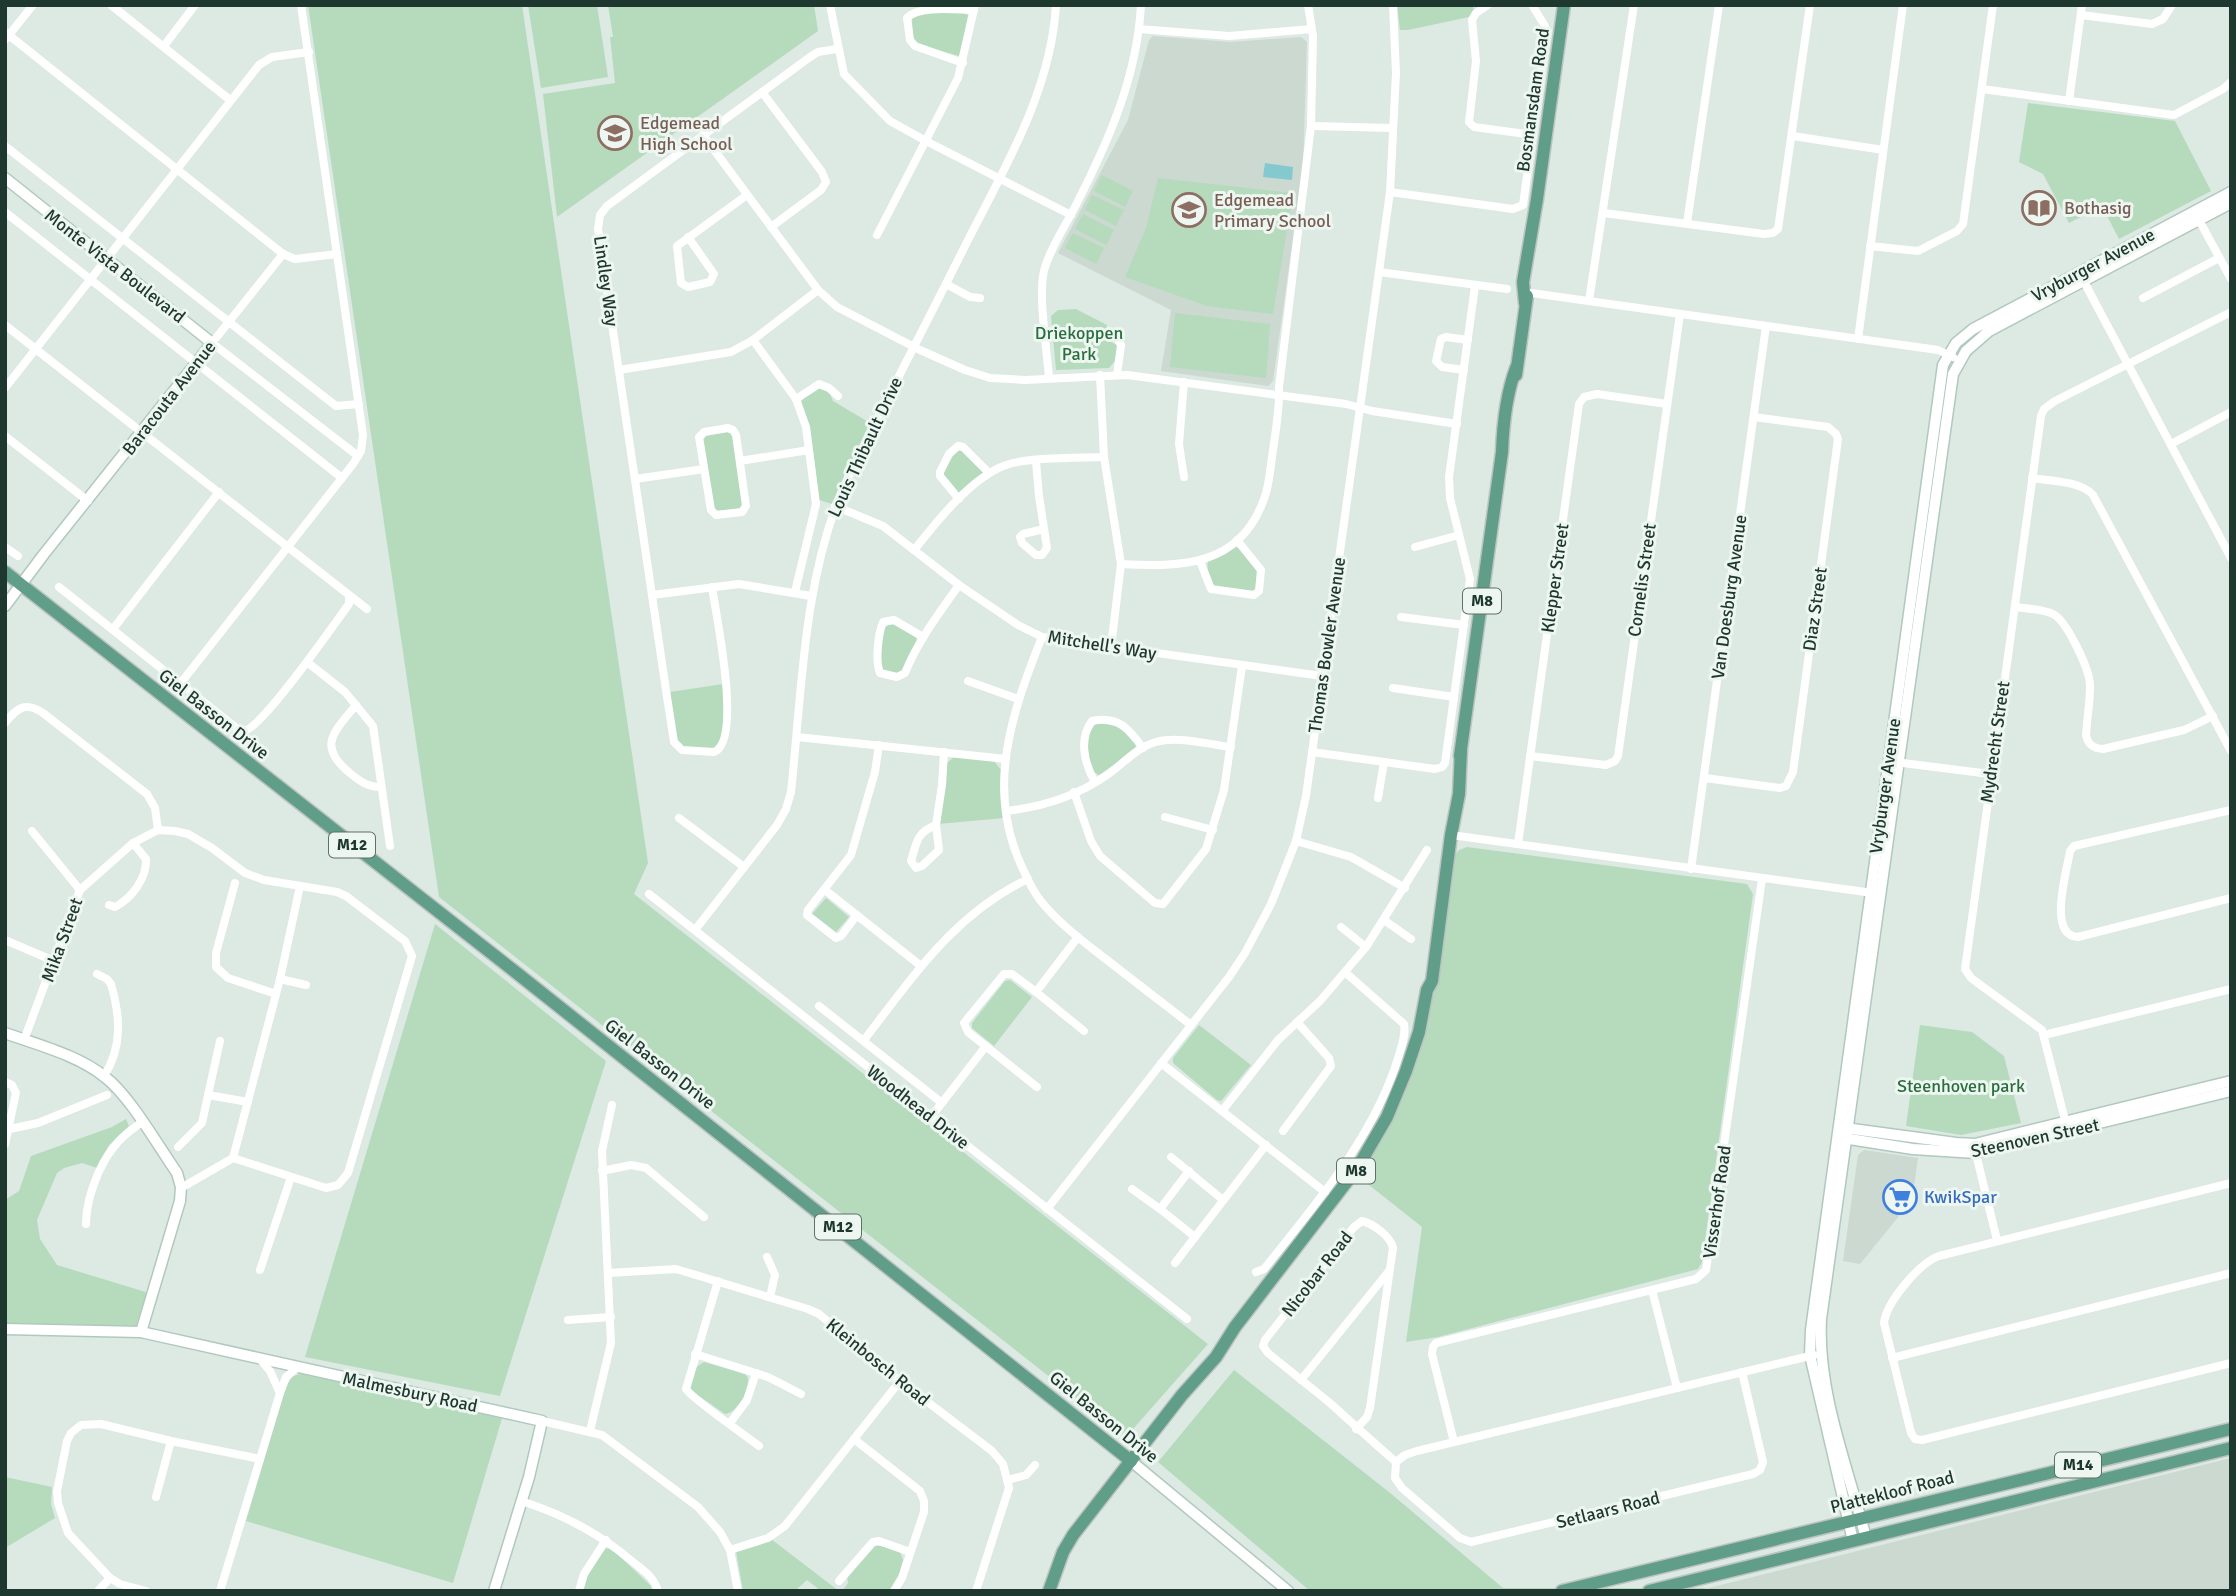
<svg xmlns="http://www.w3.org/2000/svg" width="2236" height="1596" viewBox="0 0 2236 1596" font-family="Signika,sans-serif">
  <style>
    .built { fill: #cbd9d1 }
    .green { fill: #b5dbbc }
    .water { fill: #84c9cf }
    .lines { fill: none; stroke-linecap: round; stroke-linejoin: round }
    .secondary-casing { stroke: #b0c9be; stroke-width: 13 }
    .primary-casing { stroke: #bcc3c1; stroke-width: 15 }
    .street { stroke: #fff; stroke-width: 8 }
    .secondary { stroke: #fff; stroke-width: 10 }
    .primary { stroke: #619e8a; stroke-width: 12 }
    .labels { text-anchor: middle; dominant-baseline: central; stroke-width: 6; stroke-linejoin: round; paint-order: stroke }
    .shield { fill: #edf6f1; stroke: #5d7169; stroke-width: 2 }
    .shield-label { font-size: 16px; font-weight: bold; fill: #1f382f }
    .street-label { font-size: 18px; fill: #1f382f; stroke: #edf6f1 }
    .education-label { font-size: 18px; fill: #785e54; stroke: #edf6f1; text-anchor: start }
    .park-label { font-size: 18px; fill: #2a6e3f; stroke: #edf6f1 }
    .shop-label { font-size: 18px; fill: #366cbe; stroke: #edf6f1; text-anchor: start }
  </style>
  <rect width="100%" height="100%" fill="#dde9e3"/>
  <!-- built -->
  <g class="built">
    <polygon points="1153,36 1230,42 1301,37 1307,42 1303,167 1273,381 1268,386 1161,371 1171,310 1058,253 1128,120 1149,40"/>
    <polygon points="1864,1150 1918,1158 1912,1200 1860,1264 1843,1261 1858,1155"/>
    <polygon points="2231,1458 2231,1591 1707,1591 1705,1589"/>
  </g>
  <!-- green -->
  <g class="green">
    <polygon points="308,5 522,5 648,863 634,894 1208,1344 1126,1437 439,897"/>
    <polygon points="528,5 597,5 608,77 541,88"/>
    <polygon points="608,5 814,5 818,31 557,217 543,94 615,83 610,37 613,37"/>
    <polygon points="1397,5 1472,5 1474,10 1469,17 1408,30 1400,30"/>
    <polygon points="936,12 963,13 968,15 961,53 959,56 917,44 913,40 912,19 916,15"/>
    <polygon points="2028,103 2175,121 2211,191 2119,239 2102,206 2069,223 2043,174 2019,162"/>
    <polygon points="1102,175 1133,191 1125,207 1094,191"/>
    <polygon points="1158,178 1293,193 1273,314 1207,306 1125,277 1146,228"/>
    <polygon points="1092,195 1124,210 1116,226 1085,210"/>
    <polygon points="1083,214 1114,230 1106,245 1075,229"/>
    <polygon points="1073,233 1104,248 1096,264 1065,248"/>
    <polygon points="1076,309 1107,325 1105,339 1117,345 1117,358 1109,368 1056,370 1051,316 1058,310"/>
    <polygon points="1175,313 1270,324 1266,378 1170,367"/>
    <polygon points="819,388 829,391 833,401 870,423 832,504 819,500 810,427 801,402 803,399"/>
    <polygon points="727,432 733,435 743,506 739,509 715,511 703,440 708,434"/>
    <polygon points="957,449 964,452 984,473 960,493 956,492 942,474"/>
    <path d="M1235,547L1239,548L1258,568L1256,589L1253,592L1215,588C1209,583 1206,570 1208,562Z"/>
    <polygon points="893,622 916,636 917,643 908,657 902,673 885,673 880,666 884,628"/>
    <polygon points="723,684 725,699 722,743 716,749 683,747 677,741 670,692"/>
    <path d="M1097,723L1123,727L1136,744L1135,750L1099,775L1092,771C1088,755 1083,735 1097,723Z"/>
    <polygon points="954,757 994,761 1001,770 1000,789 1004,818 938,824 947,763"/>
    <path d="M1467,847L1747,884L1753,894L1702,1262L1698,1269L1438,1337L1406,1342L1422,1227L1359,1177C1386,1135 1409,1091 1422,1042C1439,983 1444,919 1453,857L1459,850Z"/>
    <polygon points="826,898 849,917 836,932 812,914"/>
    <polygon points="435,924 606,1061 500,1396 305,1357"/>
    <polygon points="1010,980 1032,997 994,1046 972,1028 972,1023 1005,981"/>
    <polygon points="1199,1025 1251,1065 1221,1101 1217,1100 1173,1063 1173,1058"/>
    <polygon points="1920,1025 1972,1032 2004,1056 2021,1123 1961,1135 1906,1126"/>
    <polygon points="126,1119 129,1126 109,1145 97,1168 82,1163 64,1168 57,1173 37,1220 40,1239 57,1265 149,1293 140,1322 135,1327 5,1324 5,1200 19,1191 31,1156 112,1127"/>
    <path d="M704,1362L745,1374L748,1378C748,1392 740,1411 725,1414L692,1391L690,1387L695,1368Z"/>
    <polygon points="1234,1370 1389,1492 1503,1588 1705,1588 1707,1591 1310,1591 1158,1462"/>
    <polygon points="304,1373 377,1388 380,1392 419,1400 422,1398 503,1415 453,1583 246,1521 286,1386 293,1376"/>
    <polygon points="5,1477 52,1487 51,1504 55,1518 5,1548"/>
    <polygon points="771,1539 839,1591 843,1590 848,1583 847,1576 874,1546 882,1546 900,1552 903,1560 899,1574 889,1591 821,1591 807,1580 797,1589 743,1591 736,1551"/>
    <polygon points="611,1548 651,1586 652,1591 582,1591 586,1576 603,1549"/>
  </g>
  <!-- water -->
  <polygon class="water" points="1265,163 1293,167 1292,180 1263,177"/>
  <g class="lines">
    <!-- secondary casing -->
    <g class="secondary-casing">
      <g id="secondary">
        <polyline points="5,178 212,343 44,554 5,606"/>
        <path d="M5,1033C38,1045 78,1055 105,1077C130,1096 158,1146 177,1173L181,1187L180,1201L141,1332"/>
        <polyline points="1845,1128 1956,1143 1975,1144 2231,1081"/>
        <polyline points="1843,1138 1913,1149 1976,1153 2231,1091"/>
        <polyline points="5,1329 141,1332 542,1421 529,1477 494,1591"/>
        <polyline points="1131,1461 1288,1591"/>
        <path d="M1866,1538C1848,1468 1817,1392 1821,1319L1953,374L1966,351L1989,331L2231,203"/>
        <polyline points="1853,1541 1810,1355 1811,1330 1943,365 1956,343 1973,329 2231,192"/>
      </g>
    </g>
    <!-- primary casing -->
    <g class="primary-casing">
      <g id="primary">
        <polyline points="1525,303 1523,282 1537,199 1564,5"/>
        <polyline points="1516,375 1527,296"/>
        <polyline points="5,572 518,974 1131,1461"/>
        <path d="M1460,756L1502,452C1503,423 1506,395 1516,368"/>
        <polyline points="1049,1591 1063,1552 1073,1535 1182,1395 1216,1357 1235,1327 1358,1167 1387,1117 1406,1071 1419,1032 1427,990 1432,981 1451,835 1459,794 1461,750"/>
        <polyline points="1562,1591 2231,1429"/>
        <polyline points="1649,1591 2231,1448"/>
      </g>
    </g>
    <!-- street -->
    <g class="street">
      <polyline points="111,5 230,100"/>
      <polyline points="830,5 844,74 890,121 926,141 1071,215"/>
      <polyline points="1488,5 1476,13 1472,20 1476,61 1469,122 1474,127 1533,135"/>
      <polyline points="2081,15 2152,24 2163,19 2172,5"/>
      <polyline points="1139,29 1229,36 1312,29"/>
      <polyline points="5,32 283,254"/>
      <polyline points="5,40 33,5"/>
      <polyline points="164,46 195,5"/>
      <path d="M963,63L915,46L910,40L907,18C919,5 957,10 974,10"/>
      <polyline points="1982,89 2174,115 2223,89 2231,82"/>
      <polyline points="762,92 822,172 826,182 821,190 771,227"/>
      <polyline points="2069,101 2082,5"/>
      <polyline points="1311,126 1393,128"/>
      <polyline points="703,135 818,290 837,307 920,350 965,370 990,378 1025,380 1127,375 1346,404 1372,411 1457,424"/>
      <polyline points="1793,136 1883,150"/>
      <polyline points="5,146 336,406 359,404"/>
      <polyline points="1390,192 1513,209 1523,205 1546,35 1545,26 1532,5"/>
      <polyline points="5,212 342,478"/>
      <polyline points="1604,213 1764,234 1773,233 1778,229 1810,5"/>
      <polyline points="2199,220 2231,279"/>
      <polyline points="1687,223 1719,5"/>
      <polyline points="877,235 958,78 975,5"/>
      <polyline points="688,237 714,274 710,282 688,287 681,283 677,246 747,195"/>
      <polyline points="1870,246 1918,251 1957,231 1963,224 1993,5"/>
      <polyline points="337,254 295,259 283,254 212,343 358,456"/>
      <polyline points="1379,272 1507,289"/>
      <polyline points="2082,278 2231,558"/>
      <polyline points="946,284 970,297 980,298"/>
      <polyline points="1524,292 1938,350 1953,357"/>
      <polyline points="2143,298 2219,258"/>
      <polyline points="1589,301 1634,5"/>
      <polyline points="5,325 367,609"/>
      <polyline points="1115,334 1121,345 1117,375"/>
      <polyline points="1858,339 1903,5"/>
      <polyline points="753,340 796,399 806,427 816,504 795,592"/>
      <polyline points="619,370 731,352 753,340 818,290"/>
      <polyline points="1464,370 1442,367 1436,361 1441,339 1446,337 1468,340"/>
      <polyline points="1100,375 1104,457 1121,564 1111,647"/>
      <path d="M1049,378C1047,351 1038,295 1044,271C1049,250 1067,223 1077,203C1109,140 1137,77 1141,5"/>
      <polyline points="5,388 259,65 272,57 309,52"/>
      <polyline points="796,399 819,384 829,388 838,396"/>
      <polygon points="728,428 733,430 736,435 746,506 742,512 716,515 711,510 699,437 704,432"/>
      <polyline points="5,436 88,501"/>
      <polyline points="2171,444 2231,412"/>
      <polyline points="740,461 809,450"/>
      <polyline points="1036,461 1039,496 1047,548 1042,555 1036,555 1022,543 1020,537 1023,534 1044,529"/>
      <polyline points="1184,477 1179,444 1184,382"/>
      <path d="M2032,478C2050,481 2081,481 2093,495L2231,751"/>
      <polyline points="635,479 704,469"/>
      <polyline points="959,499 940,476 940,472 949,454 958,446 963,447 989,473"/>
      <polyline points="835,506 883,526 959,585 1018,625 1042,637 1322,676"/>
      <polyline points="5,547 18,556"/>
      <polyline points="1415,547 1459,535"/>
      <path d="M915,549C937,521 972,477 1006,465C1029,457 1078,458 1104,457"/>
      <polyline points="1200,561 1211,589 1254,595 1259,591 1261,570 1237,540"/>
      <path d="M1121,564C1181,567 1240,567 1264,499C1269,486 1270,471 1272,457C1275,434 1280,411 1279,387L1311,126L1313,36L1308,5"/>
      <path d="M59,587L235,727L245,731C266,723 332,627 349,604V596"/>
      <path d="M712,587C716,615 743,741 714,752L682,750L674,742L667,697L598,229L600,215L607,206L810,57L818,52L837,49"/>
      <polyline points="652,595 739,584 811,596"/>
      <path d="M2016,607C2027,609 2043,609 2053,614C2067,621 2090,670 2090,686C2090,702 2087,719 2086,735C2088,745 2093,748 2103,749L2184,730L2213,716"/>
      <polyline points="1401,617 1464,625"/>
      <polyline points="113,629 219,492"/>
      <path d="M923,637L894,620L883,622C878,634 875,661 880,673L897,677L905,673C918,641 939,613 959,585"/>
      <path d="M1042,637C1012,712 985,789 1022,867C1027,878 1032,890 1040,900C1058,923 1084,942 1107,960C1135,982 1163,1003 1191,1025"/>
      <polyline points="307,662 345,692 373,726 390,846"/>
      <polyline points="968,681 1018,699"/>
      <polyline points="180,684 353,464 361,451 363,435 301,5"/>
      <polyline points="1393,688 1454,697"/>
      <path d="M356,705C334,732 316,746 351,774C361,782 368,787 381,787"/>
      <path d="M5,723C17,708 25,701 43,713L147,794L155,808L158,830"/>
      <polyline points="797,737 1006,759"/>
      <polyline points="1312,752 1435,769 1442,767 1445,763 1470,579 1450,498 1449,477 1475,286"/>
      <polyline points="1530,756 1606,765 1615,761 1618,756 1680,314"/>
      <polyline points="1895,762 1990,774"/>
      <polyline points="1705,778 1780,788 1786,786 1793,772 1838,439 1836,434 1828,427 1754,417"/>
      <path d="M1095,782C1085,765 1078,739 1092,721C1118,715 1129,729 1143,748"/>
      <polyline points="1074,792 1091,841 1100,856 1155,903 1163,904 1206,849 1224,790 1242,666"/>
      <polyline points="1378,798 1384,762"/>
      <path d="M2231,810L2074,846L2070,851C2067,871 2047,936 2078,937L2231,898"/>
      <path d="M1006,811C1042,807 1077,796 1107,775C1122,765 1137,747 1156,742C1178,736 1208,744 1231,747"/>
      <polyline points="1165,817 1213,830"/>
      <polyline points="679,818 744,867"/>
      <path d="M936,825C916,833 917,842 911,861L916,868L922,866L939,850L936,825L942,785L944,752"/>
      <polyline points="32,831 80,890"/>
      <polyline points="1451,835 1873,893"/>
      <polyline points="1296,841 1351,857 1405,888"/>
      <polyline points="1518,844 1579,404 1584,397 1597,394 1667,404"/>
      <polyline points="1691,869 1766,326"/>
      <polyline points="235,883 216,953 216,967 228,978 276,994"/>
      <polyline points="825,890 921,966"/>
      <polyline points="649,894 1187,1319"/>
      <path d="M109,905L115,907C132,898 147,878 146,859L133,843"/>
      <polyline points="857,915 841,936 836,938 807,915 808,910 851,855 875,772 879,745"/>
      <polyline points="1384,920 1411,939"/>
      <polyline points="1341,927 1366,947"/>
      <path d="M695,930L777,825L786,809L791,792C802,690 803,583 843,488C883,406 926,324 967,242C1005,167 1051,91 1056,5"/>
      <polyline points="5,940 54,961"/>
      <path d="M97,974L107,979L111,984C120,1015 123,1047 104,1076"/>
      <polyline points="280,979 306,985"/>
      <polyline points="1036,992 1084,1031"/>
      <polyline points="819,1006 942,1103"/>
      <polyline points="2044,1035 2231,989"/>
      <polyline points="24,1040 80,890 133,843 158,830 175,831 188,834 212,848 245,873 264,880 337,892 346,896 405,941 412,956 348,1173 338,1185 326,1188 233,1158"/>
      <path d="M864,1040C913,977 954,914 1028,879"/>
      <polyline points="1161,1063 1325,1192"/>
      <polyline points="5,1082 12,1085 16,1093 5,1144"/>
      <polyline points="1037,1087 968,1032 964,1023 1004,974 1012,974 1036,992 1078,937"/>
      <polyline points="208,1095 220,1041"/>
      <polyline points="1222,1111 1278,1040 1320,1001 1366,947 1427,850"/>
      <polyline points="931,1117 986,1046"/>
      <polyline points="2066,1124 2042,1030 1971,978 1965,969 2041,416 2044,409 2055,401 2231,312"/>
      <polyline points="10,1129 38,1123 107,1095"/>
      <polyline points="1283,1131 1331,1066 1329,1058 1297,1022"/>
      <polyline points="178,1147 202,1123 208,1095 248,1102"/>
      <polyline points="1975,1150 1997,1240"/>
      <polyline points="1171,1157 1223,1200"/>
      <polyline points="602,1171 631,1165 646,1168 704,1217"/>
      <path d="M2231,1183L1939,1256C1919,1263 1886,1303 1884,1323L1911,1433L1915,1439L1922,1440L2231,1363"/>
      <polyline points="181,1188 233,1158 280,979 300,886"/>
      <polyline points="1132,1189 1160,1209 1195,1237"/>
      <polyline points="1047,1209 1229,977 1245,953 1271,904 1283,874 1296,841 1306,796 1390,192 1396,73 1393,5"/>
      <polyline points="1160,1209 1189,1171"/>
      <path d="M86,1224C86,1200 98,1167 113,1148C121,1137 131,1130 142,1122"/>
      <polyline points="767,1257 775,1275 770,1297"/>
      <polyline points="1175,1263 1266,1145"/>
      <polyline points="260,1270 291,1177"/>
      <path d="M1256,1272L1264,1269C1316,1204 1375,1136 1399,1055C1402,1045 1406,1034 1404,1024L1346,973"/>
      <polyline points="608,1273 676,1269 808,1309 819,1314 900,1381 992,1451 1003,1464 1009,1488 976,1591"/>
      <path d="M718,1281L686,1389C692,1399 745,1435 759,1446"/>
      <polyline points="1652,1290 1677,1388"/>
      <polyline points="568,1320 611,1317"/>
      <polyline points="695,1354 768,1377 801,1394"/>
      <polyline points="259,1358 270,1371 280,1393"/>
      <polyline points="1892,1358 2231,1273"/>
      <polyline points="1301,1380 1389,1271"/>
      <polyline points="542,1421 602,1435 698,1507 720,1532 730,1550 738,1591"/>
      <polyline points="730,1423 747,1400 756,1373"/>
      <path d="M1356,1429L1367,1417L1370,1408L1393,1248C1391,1237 1374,1224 1362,1221L1354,1227L1265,1340L1263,1346L1268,1353L1330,1403C1352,1423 1374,1443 1396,1462"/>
      <polyline points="590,1431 611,1343 602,1151 612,1105"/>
      <polyline points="854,1439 920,1491 924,1501 924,1512 902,1578 894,1591"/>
      <polyline points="1454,1442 1432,1354 1433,1347 1436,1343 1696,1279 1706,1270 1762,879"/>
      <polyline points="1396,1462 1395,1478 1402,1488 1460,1538 1471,1542 1753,1474 1760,1470 1763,1462 1742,1372"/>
      <polyline points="1396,1462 1405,1455 1417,1451 1814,1355"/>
      <polyline points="1008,1480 1026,1475 1035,1465"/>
      <polyline points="156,1497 171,1441"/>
      <path d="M521,1501C563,1514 599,1533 633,1562C643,1570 654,1577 658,1591"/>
      <polyline points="730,1550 768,1538 785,1526 900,1381"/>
      <polyline points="839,1581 873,1542 879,1541 910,1552"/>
      <polyline points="98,1591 110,1578"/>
      <polyline points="146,1591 120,1584 110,1578 68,1533 58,1503 57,1491 67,1441 71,1433 81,1425 101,1424 171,1441 260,1459"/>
      <polyline points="220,1591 280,1393 286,1377 298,1367"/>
      <polyline points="579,1591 584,1574 606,1540"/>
    </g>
    <!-- secondary -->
    <use href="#secondary" class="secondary"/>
    <!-- primary -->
    <use href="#primary" class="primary"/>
  </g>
  <!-- icons -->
  <defs>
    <g id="school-ring" transform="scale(1.75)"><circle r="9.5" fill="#edf6f1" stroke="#8d6e63" stroke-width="1.5"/><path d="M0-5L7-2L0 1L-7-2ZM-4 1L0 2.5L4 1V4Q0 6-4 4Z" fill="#8d6e63"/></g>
    <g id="library-ring" transform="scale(1.75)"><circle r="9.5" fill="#edf6f1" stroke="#8d6e63" stroke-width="1.5"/><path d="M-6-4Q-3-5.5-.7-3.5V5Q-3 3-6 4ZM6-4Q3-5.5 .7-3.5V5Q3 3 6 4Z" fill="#8d6e63"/></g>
    <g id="supermarket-ring" transform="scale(1.75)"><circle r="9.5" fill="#edf6f1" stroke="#3f7fe0" stroke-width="1.5"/><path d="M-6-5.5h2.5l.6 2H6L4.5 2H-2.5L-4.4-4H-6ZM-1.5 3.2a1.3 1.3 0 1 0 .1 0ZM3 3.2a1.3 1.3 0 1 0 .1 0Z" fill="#3f7fe0"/></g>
  </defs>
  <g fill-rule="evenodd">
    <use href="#school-ring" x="615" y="133"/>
    <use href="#library-ring" x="2039" y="208"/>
    <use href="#school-ring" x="1189" y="210"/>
    <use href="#supermarket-ring" x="1900" y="1197"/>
  </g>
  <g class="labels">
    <!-- shield labels -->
    <g class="shield">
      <rect x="1463" y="588.5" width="38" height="25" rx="5"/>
      <rect x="329" y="832.5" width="46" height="25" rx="5"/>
      <rect x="1337" y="1158.5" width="38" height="25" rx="5"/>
      <rect x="815" y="1214.5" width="46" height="25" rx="5"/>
      <rect x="2055" y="1452.5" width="46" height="25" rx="5"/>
    </g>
    <g class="shield-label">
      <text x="1482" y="601">M8</text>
      <text x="352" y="845">M12</text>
      <text x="1356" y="1171">M8</text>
      <text x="838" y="1227">M12</text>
      <text x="2078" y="1465">M14</text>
    </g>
    <!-- street labels -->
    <g class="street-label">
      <text transform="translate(1533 100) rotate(-82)">Bosmansdam Road</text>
      <text transform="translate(2093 265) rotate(-28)">Vryburger Avenue</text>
      <text transform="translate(115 266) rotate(38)">Monte Vista Boulevard</text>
      <text transform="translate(606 281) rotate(82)">Lindley Way</text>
      <text transform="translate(169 398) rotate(-52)">Baracouta Avenue</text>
      <text transform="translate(865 447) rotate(-65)">Louis Thibault Drive</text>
      <text transform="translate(1555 578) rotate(-82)">Klepper Street</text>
      <text transform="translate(1642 580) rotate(-82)">Cornelis Street</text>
      <text transform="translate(1729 597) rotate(-82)">Van Doesburg Avenue</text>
      <text transform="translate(1815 609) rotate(-82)">Diaz Street</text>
      <text transform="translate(1102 645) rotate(9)">Mitchell's Way</text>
      <text transform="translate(1327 645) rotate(-82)">Thomas Bowler Avenue</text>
      <text transform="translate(214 714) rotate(38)">Giel Basson Drive</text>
      <text transform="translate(1995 742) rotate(-82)">Mydrecht Street</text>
      <text transform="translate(1885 786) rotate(-82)">Vryburger Avenue</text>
      <text transform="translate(62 940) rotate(-70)">Mika Street</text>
      <text transform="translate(660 1064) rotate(38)">Giel Basson Drive</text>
      <text transform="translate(918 1107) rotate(38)">Woodhead Drive</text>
      <text transform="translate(2035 1138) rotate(-12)">Steenoven Street</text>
      <text transform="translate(1717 1202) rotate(-82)">Visserhof Road</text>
      <text transform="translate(1317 1274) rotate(-52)">Nicobar Road</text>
      <text transform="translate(878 1362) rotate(39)">Kleinbosch Road</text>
      <text transform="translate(410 1392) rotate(12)">Malmesbury Road</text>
      <text transform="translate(1104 1417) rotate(39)">Giel Basson Drive</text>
      <text transform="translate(1892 1492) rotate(-14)">Plattekloof Road</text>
      <text transform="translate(1608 1510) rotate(-14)">Setlaars Road</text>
    </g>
    <!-- education labels -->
    <g class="education-label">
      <text x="640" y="123">Edgemead<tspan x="640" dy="21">High School</tspan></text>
      <text x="1214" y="200">Edgemead<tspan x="1214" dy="21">Primary School</tspan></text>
      <text x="2064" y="208">Bothasig</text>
    </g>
    <!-- park labels -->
    <g class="park-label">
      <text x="1079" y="333">Driekoppen<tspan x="1079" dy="21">Park</tspan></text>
      <text x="1961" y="1086">Steenhoven park</text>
    </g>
    <!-- shop labels -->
    <g class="shop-label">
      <text x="1924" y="1197">KwikSpar</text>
    </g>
  </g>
  <!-- border -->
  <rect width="2236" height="1596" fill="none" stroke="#1f382f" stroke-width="14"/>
</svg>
